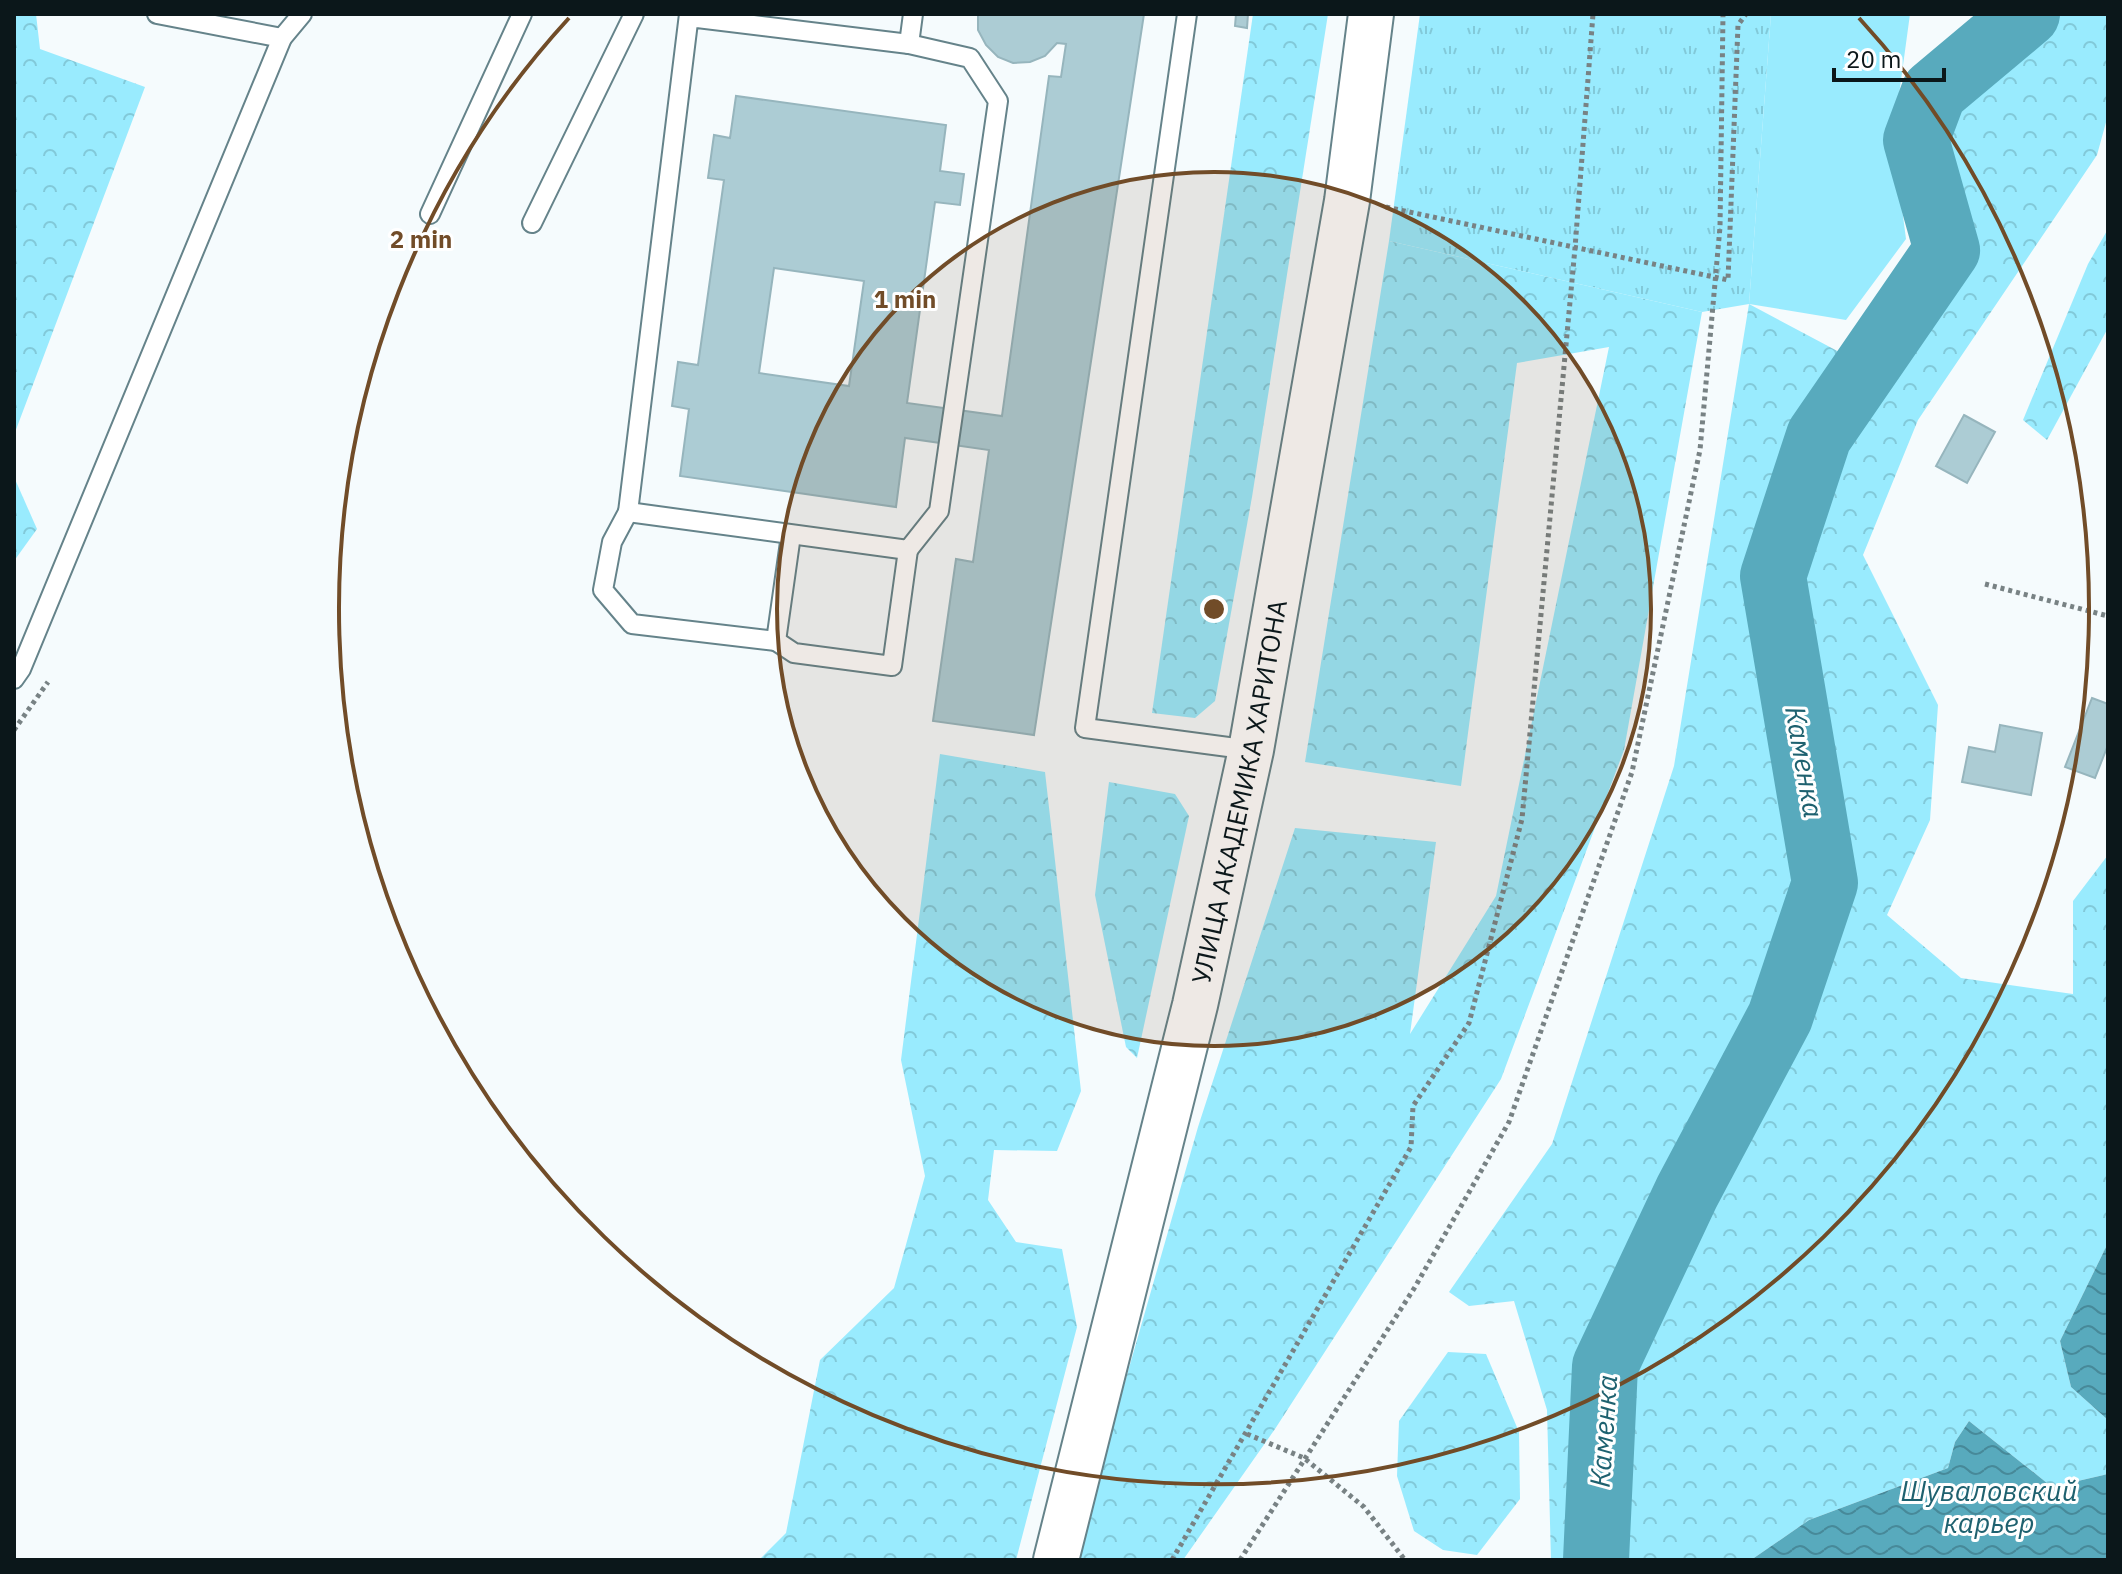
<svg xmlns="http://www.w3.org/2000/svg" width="2122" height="1574" viewBox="0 0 2122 1574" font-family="'IBM Plex Sans',sans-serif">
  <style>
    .grass { fill: url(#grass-tufts) }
    .forest { fill: url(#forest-crowns) }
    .garden { fill: #99ebfe }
    .water { fill: url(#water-waves) }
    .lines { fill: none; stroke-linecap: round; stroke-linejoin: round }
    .river { stroke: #58aabd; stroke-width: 66 }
    .building { fill: #acccd4; stroke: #96b5bd; stroke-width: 2; fill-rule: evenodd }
    .lane-casing { stroke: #65838a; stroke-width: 22 }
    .secondary-casing { stroke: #65838a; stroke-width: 48 }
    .path { stroke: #788284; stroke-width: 5; stroke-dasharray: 4 4; stroke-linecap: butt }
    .lane { stroke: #fff; stroke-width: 18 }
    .secondary { stroke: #fff; stroke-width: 44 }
    .ring { fill: none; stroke: #714c28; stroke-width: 4 }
    .labels { text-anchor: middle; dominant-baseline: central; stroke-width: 6; stroke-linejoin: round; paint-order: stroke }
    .street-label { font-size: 26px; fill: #0b171a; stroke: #fff }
    .water-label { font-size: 28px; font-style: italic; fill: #1e616f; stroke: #fff }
    .centre { fill: #714c28; stroke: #fff; stroke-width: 4 }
    .ring-label { font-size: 24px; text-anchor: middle; font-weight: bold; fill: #714c28; stroke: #fff; stroke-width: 6; stroke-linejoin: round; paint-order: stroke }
  </style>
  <defs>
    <pattern id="grass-tufts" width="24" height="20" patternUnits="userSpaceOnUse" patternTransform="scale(2)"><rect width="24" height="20" fill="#99ebfe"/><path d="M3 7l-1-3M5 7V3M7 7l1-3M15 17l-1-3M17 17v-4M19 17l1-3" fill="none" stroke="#82c9d9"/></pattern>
    <pattern id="forest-crowns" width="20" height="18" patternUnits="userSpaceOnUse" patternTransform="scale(2)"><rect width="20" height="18" fill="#99ebfe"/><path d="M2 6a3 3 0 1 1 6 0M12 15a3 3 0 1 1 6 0" fill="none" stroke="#82c9d9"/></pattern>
    <pattern id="water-waves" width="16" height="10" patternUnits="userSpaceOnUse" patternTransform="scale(2)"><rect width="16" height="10" fill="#58aabd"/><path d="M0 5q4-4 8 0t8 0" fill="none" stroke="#478999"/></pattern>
  </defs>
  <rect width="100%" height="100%" fill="#f5fbfd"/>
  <!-- grass -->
  <polygon class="grass" points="1420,14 1771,14 1749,304 1702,312 1389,241"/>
  <!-- forest -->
  <g class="forest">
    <polygon points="14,14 36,14 40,49 145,87 14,435"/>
    <polygon points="1253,14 1328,14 1252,497 1215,701 1195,718 1152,713"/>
    <polygon points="2007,14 2108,14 2108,115 2097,155 1918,420 1863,555 1938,705 1930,820 1887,915 1961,978 2073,994 2073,901 2108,855 2108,1243 2060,1341 2071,1387 2108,1420 2108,1474 2052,1487 1969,1421 1955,1442 1948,1468 1809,1520 1751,1560 1551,1560 1547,1410 1514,1301 1469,1306 1449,1292 1552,1144 1674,766 1749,304 1843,354 1931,245 1918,186 1906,102"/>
    <polygon points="2108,229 2108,328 2047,440 2023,420 2088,264"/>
    <polygon points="1389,241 1702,312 1624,750 1501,1079 1275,1429 1183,1560 1074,1560 1198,1127 1295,828 1436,842 1410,1034 1496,896 1609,347 1517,363 1461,786 1305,762"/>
    <polygon points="14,477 37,529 14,561"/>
    <polygon points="940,754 1045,772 1081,1091 1057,1151 994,1150 988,1200 1016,1242 1062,1249 1077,1327 1016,1560 759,1560 786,1533 820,1360 894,1288 925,1176 901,1060"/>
    <polygon points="1109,782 1175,794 1189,816 1137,1058 1126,1047 1095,895"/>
    <polygon points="1448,1352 1486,1354 1519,1432 1520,1499 1477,1555 1443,1550 1414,1531 1397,1476 1399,1421"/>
  </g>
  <!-- garden -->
  <polygon class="garden" points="1771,14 1910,14 1893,139 1906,239 1846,320 1749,304"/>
  <!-- water -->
  <g class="water">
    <polygon points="2108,1243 2108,1420 2071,1387 2060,1341"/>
    <polygon points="1969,1421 2052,1487 2108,1474 2108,1560 1751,1560 1809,1520 1948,1468 1955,1442"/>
  </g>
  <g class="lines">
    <!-- river -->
    <polyline class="river" points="1596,1560 1605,1366 1687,1192 1780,1017 1825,883 1773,576 1819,436 1947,250 1916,140 1934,92 2027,14"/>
  </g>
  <!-- building -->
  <g class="building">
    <path d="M978,14H1144L1034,735L933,721L956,559L973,562L989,450L905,438L896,507L680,476L689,409L672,406L678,362L698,365L724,180L708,178L714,135L730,138L736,96L946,125L940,171L964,174L960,205L935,202L907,403L1002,416L1049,76L1061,77L1066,44L1057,43L1045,56L1030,62L1013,63L998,57L986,45L978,30ZM774,268L864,281L849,386L759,373Z"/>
    <polygon points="1236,14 1248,14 1247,28 1235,26"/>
    <polygon points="1964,415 1995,432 1967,483 1936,466"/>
    <polygon points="2092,698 2108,704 2108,745 2095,778 2065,767"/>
    <polygon points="2000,725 2042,733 2031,795 1962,782 1969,747 1995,752"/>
  </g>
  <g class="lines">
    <!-- lane casing -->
    <g class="lane-casing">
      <g id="lane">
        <polyline points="157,14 282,38"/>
        <polyline points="1187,14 1085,728 1251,750"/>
        <polyline points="689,17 909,44 970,58 998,101 939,511 908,550 628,512 689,14"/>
        <polyline points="909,44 913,14"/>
        <polyline points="430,214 522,14"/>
        <polyline points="532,223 634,14"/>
        <polyline points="628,512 612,542 603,590 632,624 776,641 791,535"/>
        <polyline points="776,641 794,653 892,666 908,550"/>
        <polyline points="14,679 21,669 282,38 302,14"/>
      </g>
    </g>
    <!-- secondary casing -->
    <g class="secondary-casing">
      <g id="secondary">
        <path id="s1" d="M1056,1560L1195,1005L1251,750L1347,201L1371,14"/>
      </g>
    </g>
    <!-- path -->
    <g class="path">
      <polyline points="1386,207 1728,280 1738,25 1746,14"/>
      <polyline points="1985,584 2108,616"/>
      <polyline points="14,730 48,682"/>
      <polyline points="1247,1434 1304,1458 1364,1507 1405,1560"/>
      <polyline points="1172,1560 1411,1147 1413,1106 1469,1023 1522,819 1575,248 1593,14"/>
      <polyline points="1240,1560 1415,1287 1509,1122 1632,772 1700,450 1720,227 1723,14"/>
    </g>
    <!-- lane -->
    <use href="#lane" class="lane"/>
    <!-- secondary -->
    <use href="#secondary" class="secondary"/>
  </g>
  <!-- distance rings -->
  <circle cx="1214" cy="609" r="437" fill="#714c28" fill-opacity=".12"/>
  <g class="ring">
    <circle cx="1214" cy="609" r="437"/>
    <path d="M1859 18A875 875 0 1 1 569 18"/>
  </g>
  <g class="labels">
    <!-- street labels -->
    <g class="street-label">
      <text stroke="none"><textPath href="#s1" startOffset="790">УЛИЦА АКАДЕМИКА ХАРИТОНА</textPath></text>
    </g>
    <!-- water labels -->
    <g class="water-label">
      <text transform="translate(1805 762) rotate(80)">Каменка</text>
      <text transform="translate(1603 1431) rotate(-86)">Каменка</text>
      <text x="1989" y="1490">Шуваловский<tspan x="1989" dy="32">карьер</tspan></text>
    </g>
  </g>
  <circle cx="1214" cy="609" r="12" class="centre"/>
  <g class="ring-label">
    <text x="421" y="248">2 min</text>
    <text x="905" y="308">1 min</text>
  </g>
  <!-- border -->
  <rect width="2122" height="1574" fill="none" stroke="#0b171a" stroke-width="32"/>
  <!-- scale -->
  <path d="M1834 68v12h110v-12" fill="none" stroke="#0b171a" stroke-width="4"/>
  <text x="1846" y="68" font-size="24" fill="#0b171a" stroke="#ffffff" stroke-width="6" paint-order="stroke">20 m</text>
</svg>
